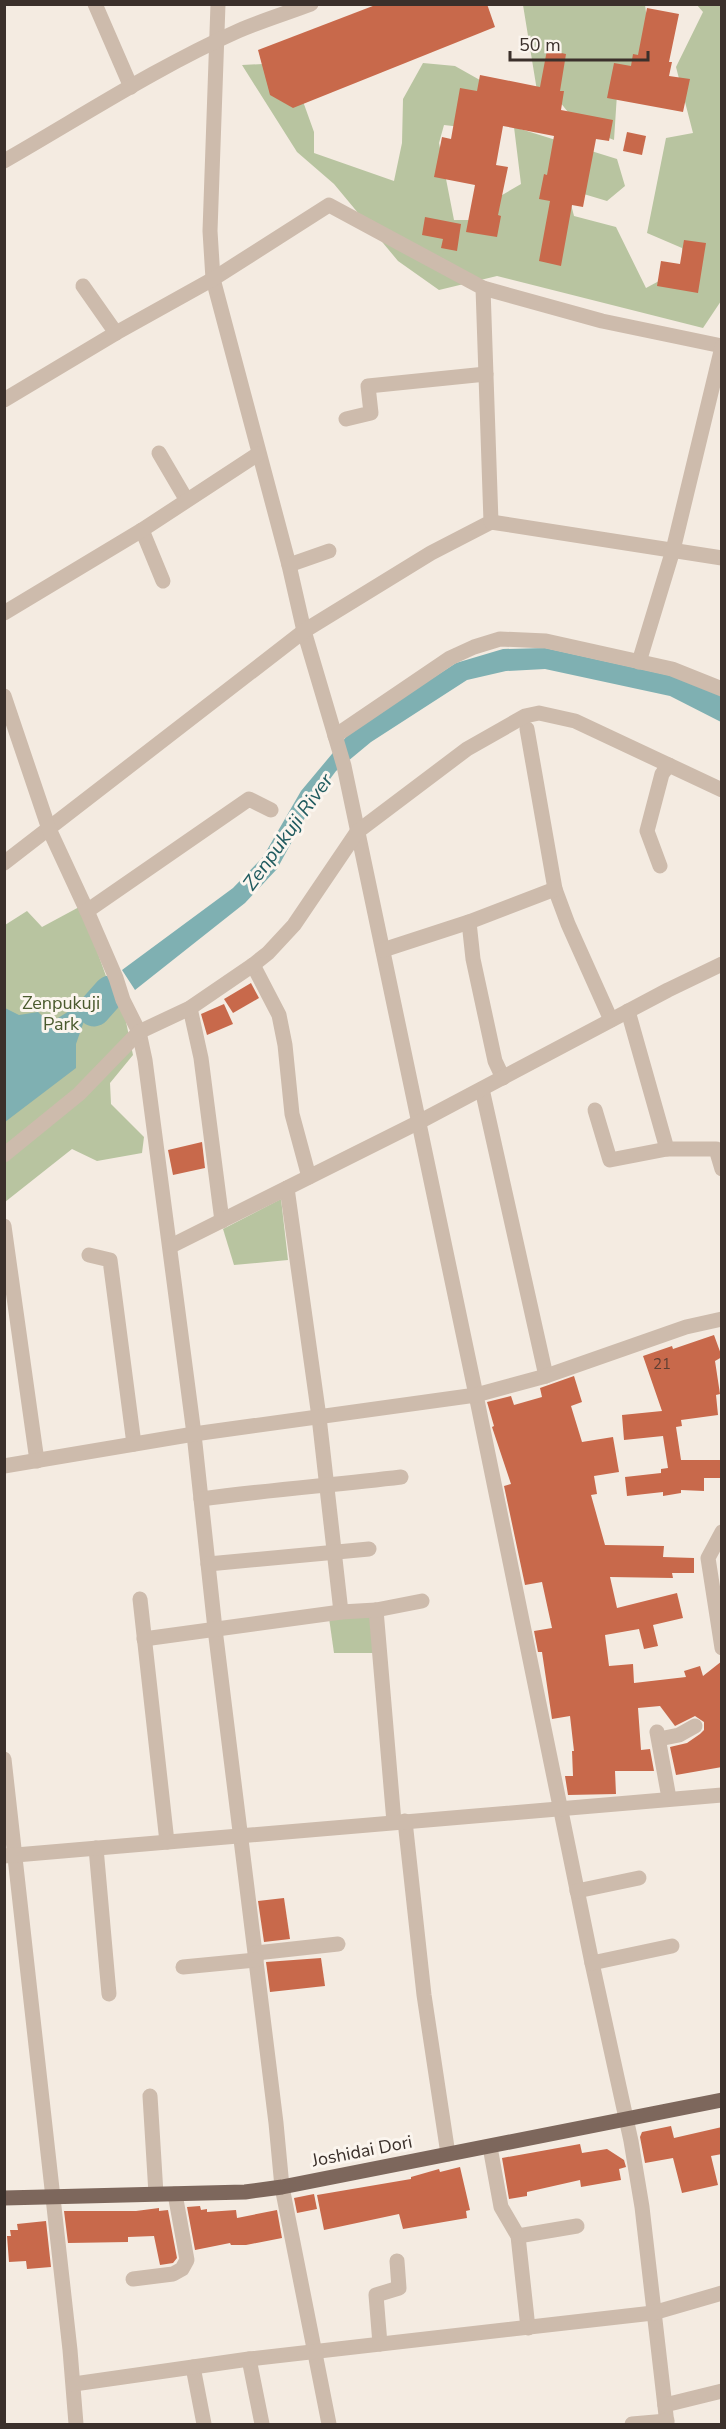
<svg xmlns="http://www.w3.org/2000/svg" width="726" height="2429" viewBox="0 0 726 2429" font-family="'Nunito Sans',sans-serif">
  <style>
    .green { fill: #b8c4a0 }
    .water { fill: #7fb0b2 }
    .lines { fill: none; stroke-linecap: round; stroke-linejoin: round }
    .river { stroke: #7fb0b2; stroke-width: 33 }
    .building { fill: #c8694b }
    .minor { stroke: #cdbbac; stroke-width: 15 }
    .major { stroke: #7d675c; stroke-width: 15 }
    .labels { text-anchor: middle; dominant-baseline: central; stroke-width: 6; stroke-linejoin: round; paint-order: stroke }
    .number-label { font-size: 15px; fill: #5e3e33 }
    .park-label { font-size: 18px; fill: #4a5a2e; stroke: #fbf5ee }
    .street-label { font-size: 18px; fill: #3b302b; stroke: #fbf5ee }
    .water-label { font-size: 20px; font-style: italic; fill: #1f5a5e; stroke: #fbf5ee }
  </style>
  <rect width="100%" height="100%" fill="#f4ebe1"/>
  <!-- green -->
  <g class="green">
    <polygon points="553,4 645,5 651,48 618,79 614,140 579,126 560,102 539,103 523,5"/>
    <polygon points="697,5 721,5 721,301 703,328 497,276 439,290 398,261 334,184 297,152 242,65 263,64 300,93 314,132 314,153 394,181 402,143 403,99 423,63 455,66 487,84 470,128 444,125 439,143 454,220 473,220 490,202 521,184 514,127 617,159 625,186 607,201 567,189 574,216 616,227 646,288 685,267 682,248 647,233 666,138 693,133 676,67 703,12"/>
    <polygon points="81,906 112,993 125,1017 133,1055 110,1083 111,1104 144,1137 142,1153 97,1161 72,1149 5,1202 5,925 27,911 42,927"/>
    <polygon points="281,1199 288,1260 234,1265 223,1229"/>
    <polygon points="371,1616 374,1653 334,1653 329,1618"/>
  </g>
  <!-- water -->
  <g class="water">
    <polygon points="545,648 681,678 721,695 721,722 670,696 545,669 506,671 467,680 371,742 336,771 315,799 277,869 245,903 135,990 122,970 233,888 263,857 301,791 352,730 456,663 503,649"/>
    <polygon points="5,1008 19,1015 38,1012 50,1023 74,1008 80,1015 92,1008 97,1013 84,1021 76,1044 76,1068 5,1122"/>
  </g>
  <g class="lines">
    <!-- river -->
    <polyline class="river" points="94,1010 110,992"/>
  </g>
  <!-- building -->
  <g class="building">
    <polygon points="378,4 487,4 495,27 293,108 270,95 258,50"/>
    <polygon points="647,8 679,14 669,62 672,62 669,76 690,79 683,112 607,98 614,63 631,66 633,54 638,55"/>
    <polygon points="547,50 566,54 560,91 564,91 561,110 613,120 609,141 596,139 583,207 572,205 561,266 539,261 550,201 539,199 544,174 547,175 554,136 503,126 496,165 508,167 498,215 501,216 497,237 466,232 475,185 434,177 442,137 451,139 460,88 477,91 480,75 540,87"/>
    <polygon points="627,132 646,136 642,155 623,151"/>
    <polygon points="425,217 461,224 457,251 441,248 443,239 422,235"/>
    <polygon points="684,240 706,243 698,293 657,286 661,261 680,264"/>
    <polygon points="251,983 259,998 233,1013 224,999"/>
    <polygon points="224,1004 233,1024 207,1035 201,1014"/>
    <polygon points="202,1142 205,1168 173,1175 168,1150"/>
    <polygon points="714,1335 722,1357 715,1361 720,1394 716,1395 718,1415 681,1420 682,1426 676,1427 681,1460 721,1460 720,1478 704,1478 704,1491 681,1490 681,1493 663,1496 663,1492 627,1496 625,1477 661,1473 661,1469 668,1468 663,1436 624,1440 622,1415 662,1411 643,1356 672,1346 673,1349"/>
    <polygon points="574,1376 582,1402 571,1406 582,1442 613,1437 619,1472 594,1476 597,1494 591,1495 605,1545 664,1546 663,1557 694,1558 694,1573 672,1573 673,1578 610,1577 617,1608 677,1593 683,1618 653,1625 658,1646 644,1649 639,1629 605,1635 609,1666 633,1664 634,1683 686,1677 684,1671 700,1666 703,1676 722,1661 722,1767 676,1775 670,1747 687,1743 700,1734 704,1730 704,1722 695,1716 675,1726 660,1706 638,1708 641,1750 650,1749 654,1771 615,1771 616,1794 568,1795 565,1776 573,1776 572,1751 574,1751 570,1716 552,1719 542,1652 538,1652 534,1631 552,1628 542,1582 525,1585 504,1486 511,1484 492,1427 494,1426 487,1402 511,1396 514,1405 542,1397 540,1388"/>
    <polygon points="284,1898 290,1939 264,1942 258,1901"/>
    <polygon points="321,1958 325,1986 270,1992 266,1962"/>
    <polygon points="671,2126 674,2138 722,2127 722,2154 711,2156 718,2185 682,2193 673,2158 645,2163 640,2137 642,2132"/>
    <polygon points="580,2144 582,2153 607,2149 624,2160 626,2167 619,2169 621,2180 581,2187 580,2180 527,2192 527,2196 509,2199 502,2158"/>
    <polygon points="460,2167 470,2210 466,2211 467,2218 403,2229 399,2214 324,2230 317,2195 411,2179 411,2177 439,2169 440,2172"/>
    <polygon points="314,2194 317,2209 297,2213 294,2198"/>
    <polygon points="200,2206 201,2210 207,2209 207,2212 236,2210 237,2218 277,2210 282,2238 246,2245 231,2245 230,2243 195,2250 187,2207"/>
    <polygon points="159,2208 159,2211 168,2210 177,2258 173,2263 160,2265 154,2236 128,2237 128,2242 68,2243 64,2211 136,2211"/>
    <polygon points="46,2221 51,2267 27,2269 26,2261 9,2262 7,2236 11,2236 10,2230 18,2230 17,2224"/>
  </g>
  <g class="lines">
    <!-- minor -->
    <g class="minor">
      <polyline points="95,4 131,87"/>
      <polyline points="218,4 210,231 213,279 289,565 304,631 344,766 476,1395 592,1963 631,2141 642,2207 667,2424"/>
      <path d="M4,161C81,117 157,67 238,31C261,21 287,13 311,4"/>
      <polyline points="83,286 116,333"/>
      <polyline points="483,288 602,321 722,346"/>
      <polyline points="4,400 116,333 213,279 329,205 483,288 491,522 431,553 304,631 4,863"/>
      <polyline points="346,419 371,413 368,386 486,374"/>
      <polyline points="159,453 186,499"/>
      <polyline points="491,522 722,558"/>
      <polyline points="142,530 163,581"/>
      <polyline points="289,565 329,551"/>
      <polyline points="4,613 142,530 258,454"/>
      <polyline points="639,662 673,550 722,347"/>
      <polyline points="4,696 49,829 87,911 116,978 123,1000 139,1032 145,1060 194,1434 215,1629 276,2123 282,2187 329,2424"/>
      <polyline points="527,729 555,889 568,924 611,1020"/>
      <polyline points="335,736 450,658 474,647 500,639 546,641 672,669 722,689"/>
      <polyline points="660,866 647,831 662,774 669,765"/>
      <polyline points="87,911 249,799 271,810"/>
      <polyline points="469,922 473,959 495,1061 503,1078"/>
      <polyline points="383,950 469,922 555,889"/>
      <polyline points="253,965 279,1015 285,1045 292,1114 309,1177"/>
      <polyline points="190,1008 201,1058 222,1221"/>
      <polyline points="628,1011 667,1149 716,1149 722,1169"/>
      <polyline points="482,1089 546,1376"/>
      <polyline points="595,1110 610,1160 667,1149"/>
      <polyline points="4,1155 79,1094 139,1032 190,1008 253,965 268,953 294,925 357,832 467,749 525,716 539,713 575,721 722,790"/>
      <polyline points="287,1188 319,1417 341,1612"/>
      <polyline points="4,1226 37,1461"/>
      <polyline points="171,1246 419,1122 668,990 722,964"/>
      <polyline points="89,1255 110,1260 134,1444"/>
      <polyline points="4,1466 194,1434 476,1395 546,1376 686,1327 722,1319"/>
      <path d="M201,1499C268,1490 334,1485 401,1477"/>
      <polyline points="722,1532 708,1558 722,1648"/>
      <polyline points="208,1564 369,1549"/>
      <polyline points="140,1599 167,1842"/>
      <polyline points="376,1610 394,1822"/>
      <polyline points="144,1639 341,1612 376,1610 422,1601"/>
      <polyline points="657,1732 669,1798"/>
      <polyline points="659,1739 679,1735 695,1726"/>
      <polyline points="4,1759 70,2350 76,2424"/>
      <polyline points="405,1821 424,1995 448,2154"/>
      <polyline points="96,1848 109,1994"/>
      <polyline points="4,1856 722,1795"/>
      <polyline points="577,1891 639,1878"/>
      <polyline points="256,1953 338,1944"/>
      <polyline points="592,1963 672,1946"/>
      <polyline points="183,1967 256,1960"/>
      <polyline points="150,2096 156,2194"/>
      <polyline points="490,2147 501,2207 518,2236 528,2328"/>
      <polyline points="518,2236 577,2226"/>
      <polyline points="133,2279 173,2274 182,2269 187,2260 175,2194"/>
      <polyline points="380,2344 376,2295 399,2288 397,2261"/>
      <polyline points="249,2359 262,2424"/>
      <polyline points="193,2367 204,2424"/>
      <polyline points="74,2384 249,2359 653,2313 722,2293"/>
      <polyline points="665,2405 722,2391"/>
      <polyline points="632,2424 667,2421"/>
    </g>
    <!-- major -->
    <polyline class="major" points="4,2198 245,2192 282,2187 722,2100"/>
  </g>
  <g class="labels">
    <!-- number labels -->
    <g class="number-label">
      <text x="662" y="1364">21</text>
    </g>
    <!-- park labels -->
    <g class="park-label">
      <text x="61" y="1003">Zenpukuji<tspan x="61" dy="21">Park</tspan></text>
    </g>
    <!-- street labels -->
    <g class="street-label">
      <text transform="translate(362 2151) rotate(-11)">Joshidai Dori</text>
    </g>
    <!-- water labels -->
    <g class="water-label">
      <text transform="translate(288 832) rotate(-54)">Zenpukuji River</text>
    </g>
  </g>
  <!-- border -->
  <rect width="726" height="2429" fill="none" stroke="#3b302b" stroke-width="12"/>
  <!-- scale -->
  <path d="M510 51v9h138v-9" fill="none" stroke="#3b302b" stroke-width="3"/>
  <text x="519" y="51" font-size="18" fill="#3b302b" stroke="#fbf5ee" stroke-width="4.5" paint-order="stroke">50 m</text>
</svg>
